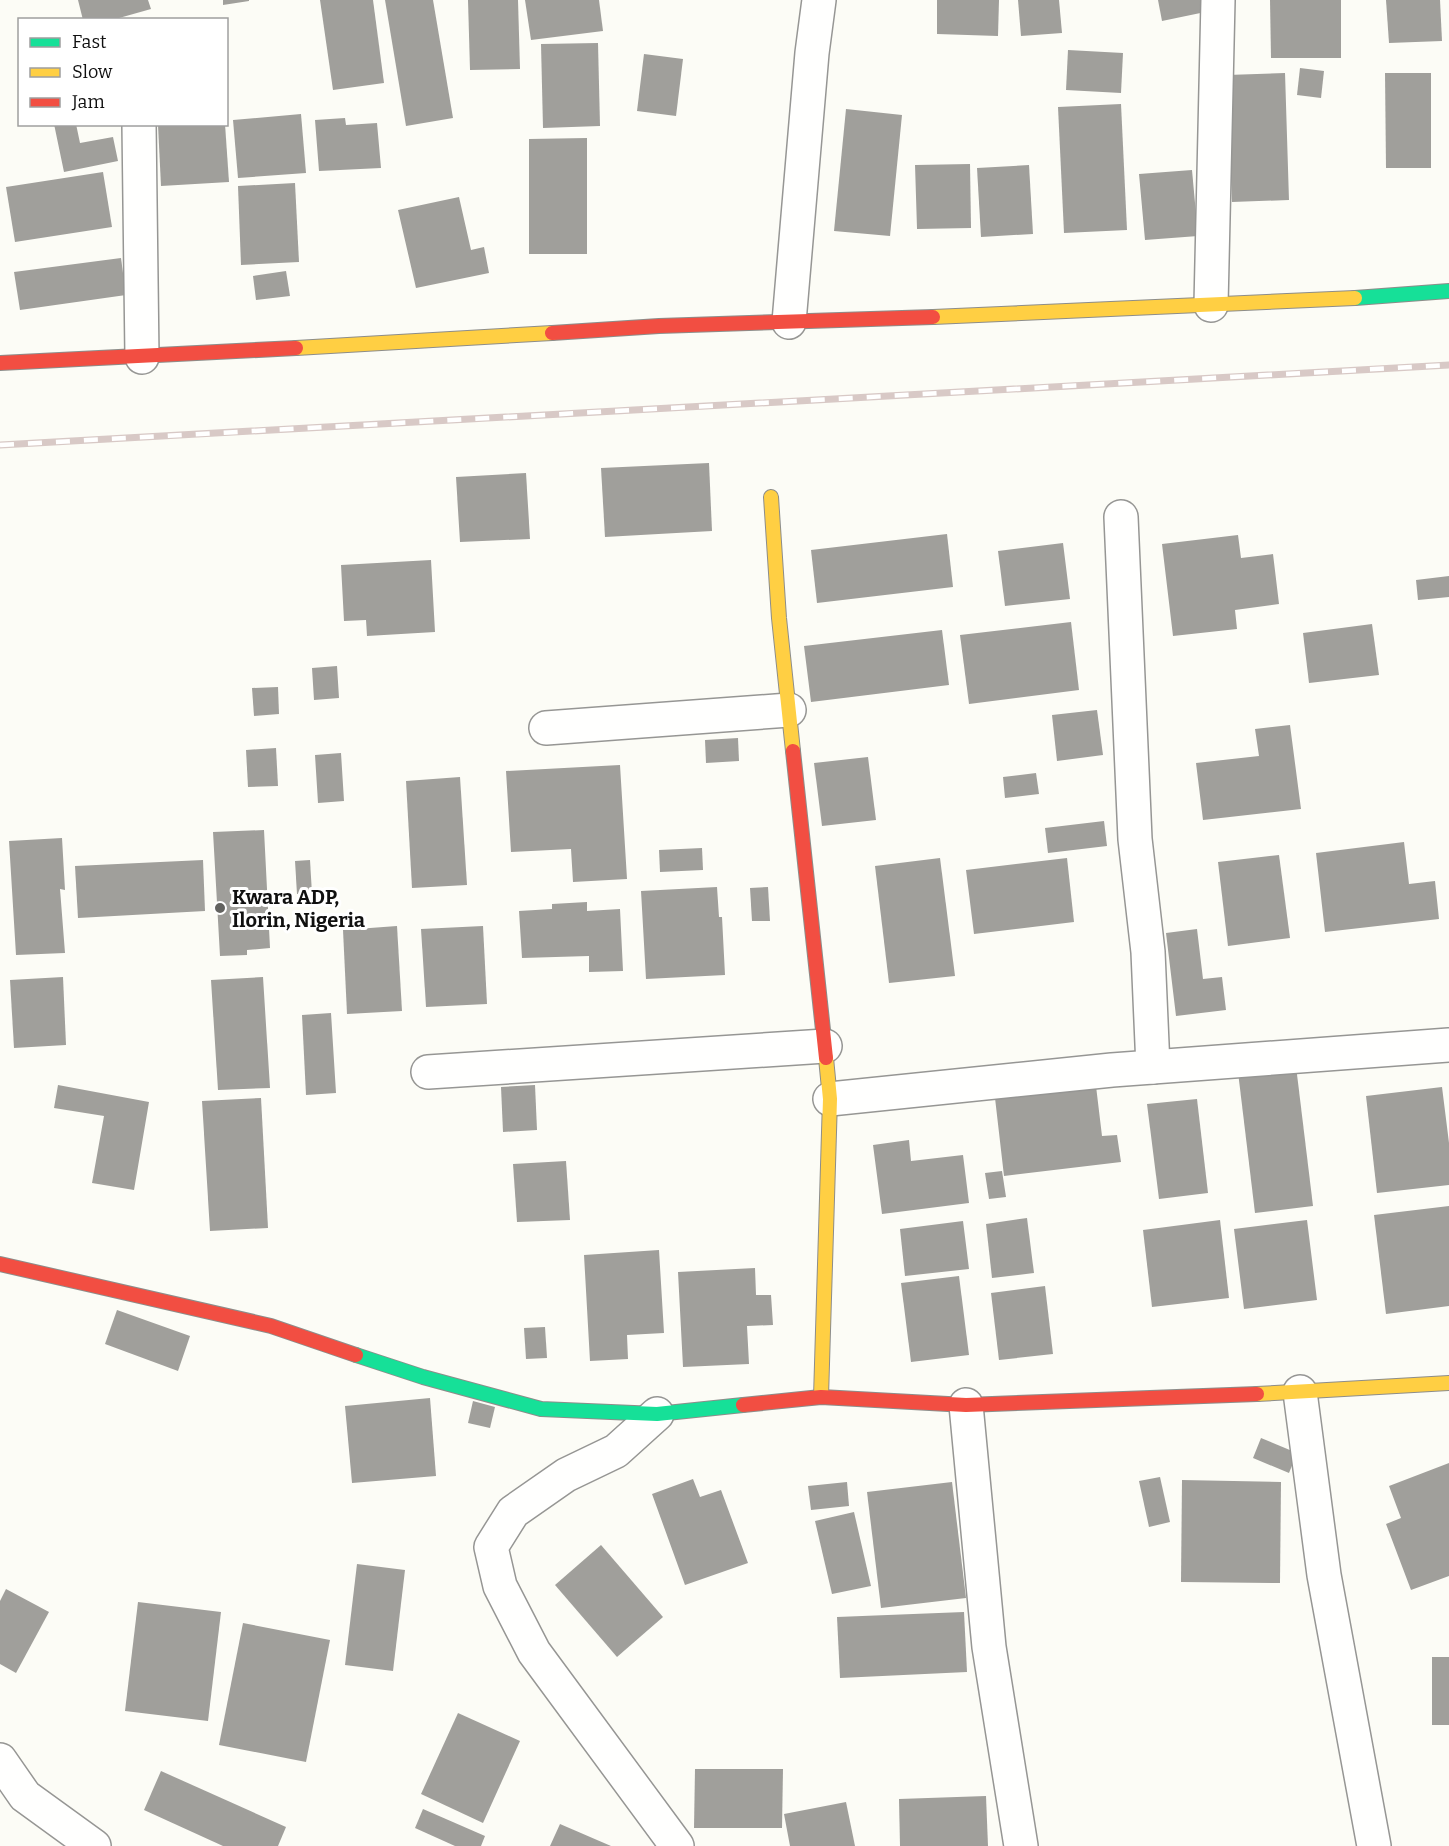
<svg xmlns="http://www.w3.org/2000/svg" width="1449" height="1846" viewBox="0 0 1449 1846" font-family="Bitter,serif">
  <style>
    .building { fill: #a09f9b }
    .lines { fill: none; stroke-linecap: round; stroke-linejoin: round }
    .street-casing { stroke: #969694; stroke-width: 36 }
    .fast-casing { stroke: #8d8d8a; stroke-width: 16 }
    .slow-casing { stroke: #8d8d8a; stroke-width: 16 }
    .jam-casing { stroke: #8d8d8a; stroke-width: 16 }
    .street { stroke: #fffffe; stroke-width: 33 }
    .fast { stroke: #16e098; stroke-width: 14 }
    .slow { stroke: #ffcf43; stroke-width: 14 }
    .jam { stroke: #f24e42; stroke-width: 14 }
    .rail-casing { stroke: #d8c9c6; stroke-width: 7 }
    .rail { stroke: #fff; stroke-width: 4.5; stroke-dasharray: 14; stroke-linecap: butt }
    .poi-dot { fill: #636360; stroke: #fff; stroke-width: 2 }
    .labels { text-anchor: middle; dominant-baseline: central; stroke-width: 6; stroke-linejoin: round; paint-order: stroke }
    .poi-label { font-size: 20px; font-weight: bold; fill: #101010; stroke: #fff; text-anchor: start }
  </style>
  <rect width="100%" height="100%" fill="#fcfcf6"/>
  <!-- building -->
  <g class="building">
    <polygon points="78,0 148,0 151,9 112,20 83,20"/>
    <polygon points="223,0 249,0 249,1 223,5"/>
    <polygon points="320,0 373,0 384,83 333,90"/>
    <polygon points="385,0 433,0 453,118 406,126"/>
    <polygon points="468,0 518,0 520,69 470,70"/>
    <polygon points="525,0 599,0 603,31 531,40"/>
    <polygon points="937,0 999,0 998,36 937,34"/>
    <polygon points="1018,0 1059,0 1062,33 1021,36"/>
    <polygon points="1158,0 1208,0 1210,11 1162,21"/>
    <polygon points="1270,0 1341,0 1341,58 1271,58"/>
    <polygon points="1386,0 1440,0 1442,41 1389,43"/>
    <polygon points="598,43 600,126 543,128 541,44"/>
    <polygon points="1068,50 1123,53 1121,93 1066,90"/>
    <polygon points="644,54 683,59 676,116 637,111"/>
    <polygon points="1300,68 1324,71 1321,98 1297,95"/>
    <polygon points="1285,73 1289,200 1232,202 1227,75"/>
    <polygon points="1385,73 1431,73 1431,168 1386,168"/>
    <polygon points="1121,104 1127,230 1064,233 1058,107"/>
    <polygon points="846,109 902,115 890,236 834,231"/>
    <polygon points="301,114 306,173 238,178 233,120"/>
    <polygon points="345,118 346,125 377,123 381,168 319,171 315,120"/>
    <polygon points="54,124 76,124 80,143 113,137 118,161 64,172"/>
    <polygon points="225,124 229,182 161,186 158,125"/>
    <polygon points="587,138 587,254 529,254 529,139"/>
    <polygon points="970,164 971,228 917,229 915,165"/>
    <polygon points="1029,165 1033,234 981,237 977,168"/>
    <polygon points="1192,170 1198,236 1145,240 1139,174"/>
    <polygon points="103,172 112,227 15,242 6,187"/>
    <polygon points="295,183 299,262 241,265 238,186"/>
    <polygon points="459,197 471,250 484,247 489,273 416,288 398,210"/>
    <polygon points="121,258 126,295 20,310 14,272"/>
    <polygon points="286,271 290,296 256,300 253,276"/>
    <polygon points="709,463 712,531 605,537 601,468"/>
    <polygon points="526,473 530,539 460,542 456,477"/>
    <polygon points="947,534 953,587 817,603 811,550"/>
    <polygon points="1238,535 1241,558 1273,554 1279,604 1235,610 1237,629 1173,636 1162,544"/>
    <polygon points="1063,543 1070,599 1005,606 998,551"/>
    <polygon points="431,560 435,632 367,636 366,620 344,621 341,565"/>
    <polygon points="1449,576 1449,597 1418,600 1416,580"/>
    <polygon points="1071,622 1079,690 969,704 960,635"/>
    <polygon points="1372,624 1379,675 1309,683 1303,633"/>
    <polygon points="942,630 949,685 811,702 804,646"/>
    <polygon points="337,666 339,698 314,700 312,668"/>
    <polygon points="278,687 279,714 254,716 252,688"/>
    <polygon points="1097,710 1103,755 1057,761 1052,715"/>
    <polygon points="1290,725 1301,809 1203,820 1196,763 1259,756 1255,729"/>
    <polygon points="738,738 739,761 706,763 705,740"/>
    <polygon points="276,748 278,786 248,787 246,750"/>
    <polygon points="341,753 344,801 318,803 315,755"/>
    <polygon points="868,757 876,820 822,826 814,763"/>
    <polygon points="620,765 627,879 573,882 571,849 511,852 506,771"/>
    <polygon points="1036,773 1039,794 1005,798 1003,777"/>
    <polygon points="460,777 467,885 412,888 406,781"/>
    <polygon points="1104,821 1107,846 1048,853 1045,828"/>
    <polygon points="264,830 270,948 247,950 247,955 220,956 213,832"/>
    <polygon points="62,838 65,890 60,889 65,953 16,955 9,841"/>
    <polygon points="1404,842 1409,884 1435,881 1439,919 1325,932 1316,853"/>
    <polygon points="702,848 703,870 660,872 659,850"/>
    <polygon points="1279,855 1290,938 1228,946 1218,862"/>
    <polygon points="940,858 955,976 889,983 875,866"/>
    <polygon points="1067,858 1074,922 974,934 966,870"/>
    <polygon points="203,860 205,911 78,918 75,866"/>
    <polygon points="310,860 312,894 297,894 295,861"/>
    <polygon points="717,887 719,917 722,917 725,975 646,979 641,891"/>
    <polygon points="768,887 770,921 752,921 750,888"/>
    <polygon points="587,902 587,911 620,909 623,971 589,972 589,956 522,958 519,911 552,909 552,904"/>
    <polygon points="397,926 402,1011 347,1014 343,930"/>
    <polygon points="483,926 487,1004 426,1007 421,929"/>
    <polygon points="1197,929 1203,979 1222,977 1226,1010 1176,1016 1166,933"/>
    <polygon points="63,977 66,1045 14,1048 10,980"/>
    <polygon points="263,977 270,1088 218,1090 211,980"/>
    <polygon points="331,1013 336,1093 306,1095 302,1015"/>
    <polygon points="1296,1066 1313,1206 1255,1213 1238,1072"/>
    <polygon points="58,1085 149,1102 134,1190 92,1183 104,1116 54,1108"/>
    <polygon points="535,1085 537,1130 503,1132 501,1087"/>
    <polygon points="1096,1086 1102,1136 1117,1135 1121,1162 1004,1176 995,1098"/>
    <polygon points="1442,1087 1449,1143 1449,1185 1377,1193 1366,1096"/>
    <polygon points="261,1098 268,1228 210,1231 202,1101"/>
    <polygon points="1197,1099 1208,1193 1159,1199 1147,1104"/>
    <polygon points="909,1140 911,1161 963,1155 969,1203 882,1214 873,1145"/>
    <polygon points="566,1161 570,1220 517,1222 513,1164"/>
    <polygon points="1002,1171 1006,1197 989,1199 985,1173"/>
    <polygon points="1449,1206 1449,1306 1386,1314 1374,1215"/>
    <polygon points="1027,1218 1034,1273 992,1278 986,1224"/>
    <polygon points="1220,1220 1229,1298 1152,1307 1143,1230"/>
    <polygon points="1307,1220 1317,1300 1244,1309 1234,1229"/>
    <polygon points="963,1221 969,1269 905,1276 900,1229"/>
    <polygon points="659,1250 664,1333 627,1335 628,1359 590,1361 584,1255"/>
    <polygon points="755,1268 756,1295 771,1295 773,1325 747,1326 749,1364 683,1367 678,1272"/>
    <polygon points="959,1276 969,1355 911,1362 901,1283"/>
    <polygon points="1045,1286 1053,1354 999,1360 991,1293"/>
    <polygon points="117,1310 190,1336 178,1371 105,1344"/>
    <polygon points="545,1327 547,1358 526,1359 524,1328"/>
    <polygon points="430,1398 436,1476 352,1483 345,1406"/>
    <polygon points="473,1401 495,1407 490,1428 468,1423"/>
    <polygon points="1261,1438 1297,1453 1289,1473 1253,1458"/>
    <polygon points="1449,1463 1449,1576 1411,1590 1386,1524 1401,1518 1389,1486"/>
    <polygon points="1160,1477 1170,1522 1149,1527 1139,1481"/>
    <polygon points="693,1479 700,1497 721,1490 748,1563 685,1585 652,1494"/>
    <polygon points="1182,1480 1281,1482 1280,1583 1181,1582"/>
    <polygon points="847,1482 849,1506 811,1510 808,1486"/>
    <polygon points="952,1482 966,1598 881,1608 867,1492"/>
    <polygon points="854,1512 871,1586 832,1594 815,1521"/>
    <polygon points="601,1545 663,1617 617,1657 555,1585"/>
    <polygon points="357,1564 405,1570 393,1671 345,1665"/>
    <polygon points="6,1589 49,1612 16,1673 0,1664 0,1601"/>
    <polygon points="138,1602 221,1612 208,1721 125,1711"/>
    <polygon points="964,1612 967,1672 840,1678 837,1617"/>
    <polygon points="243,1623 330,1640 306,1762 219,1745"/>
    <rect x="1432" y="1657" width="17" height="68"/>
    <polygon points="458,1713 520,1741 483,1823 421,1794"/>
    <polygon points="695,1769 783,1769 782,1828 694,1828"/>
    <polygon points="161,1771 286,1827 278,1846 223,1846 144,1810"/>
    <polygon points="986,1796 988,1846 900,1846 899,1799"/>
    <polygon points="846,1802 855,1846 790,1846 784,1814"/>
    <polygon points="423,1809 485,1836 481,1846 455,1846 415,1828"/>
    <polygon points="560,1824 611,1846 550,1846"/>
  </g>
  <g class="lines">
    <!-- street casing -->
    <g class="street-casing">
      <g id="street">
        <polyline points="139,124 142,357"/>
        <polyline points="1211,305 1218,0"/>
        <polyline points="789,322 812,53 819,0"/>
        <polyline points="1121,517 1135,839 1148,952 1153,1067"/>
        <polyline points="546,728 789,710"/>
        <polyline points="428,1072 825,1046"/>
        <polyline points="830,1099 1112,1070 1449,1045"/>
        <polyline points="1300,1392 1324,1575 1374,1846"/>
        <polyline points="966,1405 989,1647 1021,1846"/>
        <polyline points="657,1414 616,1451 566,1475 513,1512 491,1547 500,1586 534,1652 677,1846"/>
        <polyline points="0,1760 25,1796 94,1846"/>
      </g>
    </g>
    <!-- fast casing -->
    <g class="fast-casing">
      <g id="fast">
        <polyline points="1355,298 1449,291"/>
        <polyline points="356,1355 423,1377 541,1409 657,1414 743,1405"/>
      </g>
    </g>
    <!-- slow casing -->
    <g class="slow-casing">
      <g id="slow">
        <polyline points="933,317 1355,298"/>
        <polyline points="296,348 552,333"/>
        <polyline points="771,497 779,618 793,751"/>
        <polyline points="1257,1394 1449,1383"/>
        <polyline points="821,1397 830,1099 826,1058"/>
      </g>
    </g>
    <!-- jam casing -->
    <g class="jam-casing">
      <g id="jam">
        <polyline points="552,333 659,326 933,317"/>
        <polyline points="0,363 296,348"/>
        <polyline points="793,751 826,1058"/>
        <polyline points="0,1264 271,1326 356,1355"/>
        <polyline points="743,1405 821,1397 966,1405 1257,1394"/>
      </g>
    </g>
    <!-- street -->
    <use href="#street" class="street"/>
    <!-- fast -->
    <use href="#fast" class="fast"/>
    <!-- slow -->
    <use href="#slow" class="slow"/>
    <!-- jam -->
    <use href="#jam" class="jam"/>
    <!-- rail casing -->
    <g class="rail-casing">
      <polyline id="rail" points="0,445 1449,365"/>
    </g>
    <!-- rail -->
    <use href="#rail" class="rail"/>
  </g>
  <!-- markers -->
  <circle class="poi-dot" cx="220" cy="908" r="6"/>
  <g class="labels">
    <!-- poi labels -->
    <g class="poi-label">
      <text x="232" y="897">Kwara ADP,<tspan x="232" dy="23">Ilorin, Nigeria</tspan></text>
    </g>
  </g>
  <!-- legend -->
  <rect x="18" y="18" width="210" height="108" fill="#ffffff" stroke="#9f9f9f" stroke-width="1.5"/>
  <rect x="30" y="38" width="30" height="9" fill="#16e098" stroke="#9f9f9f" stroke-width="1.5"/>
  <text x="72" y="48" font-size="18" fill="#101010">Fast</text>
  <rect x="30" y="68" width="30" height="9" fill="#ffcf43" stroke="#9f9f9f" stroke-width="1.5"/>
  <text x="72" y="78" font-size="18" fill="#101010">Slow</text>
  <rect x="30" y="98" width="30" height="9" fill="#f24e42" stroke="#9f9f9f" stroke-width="1.5"/>
  <text x="72" y="108" font-size="18" fill="#101010">Jam</text>
</svg>
